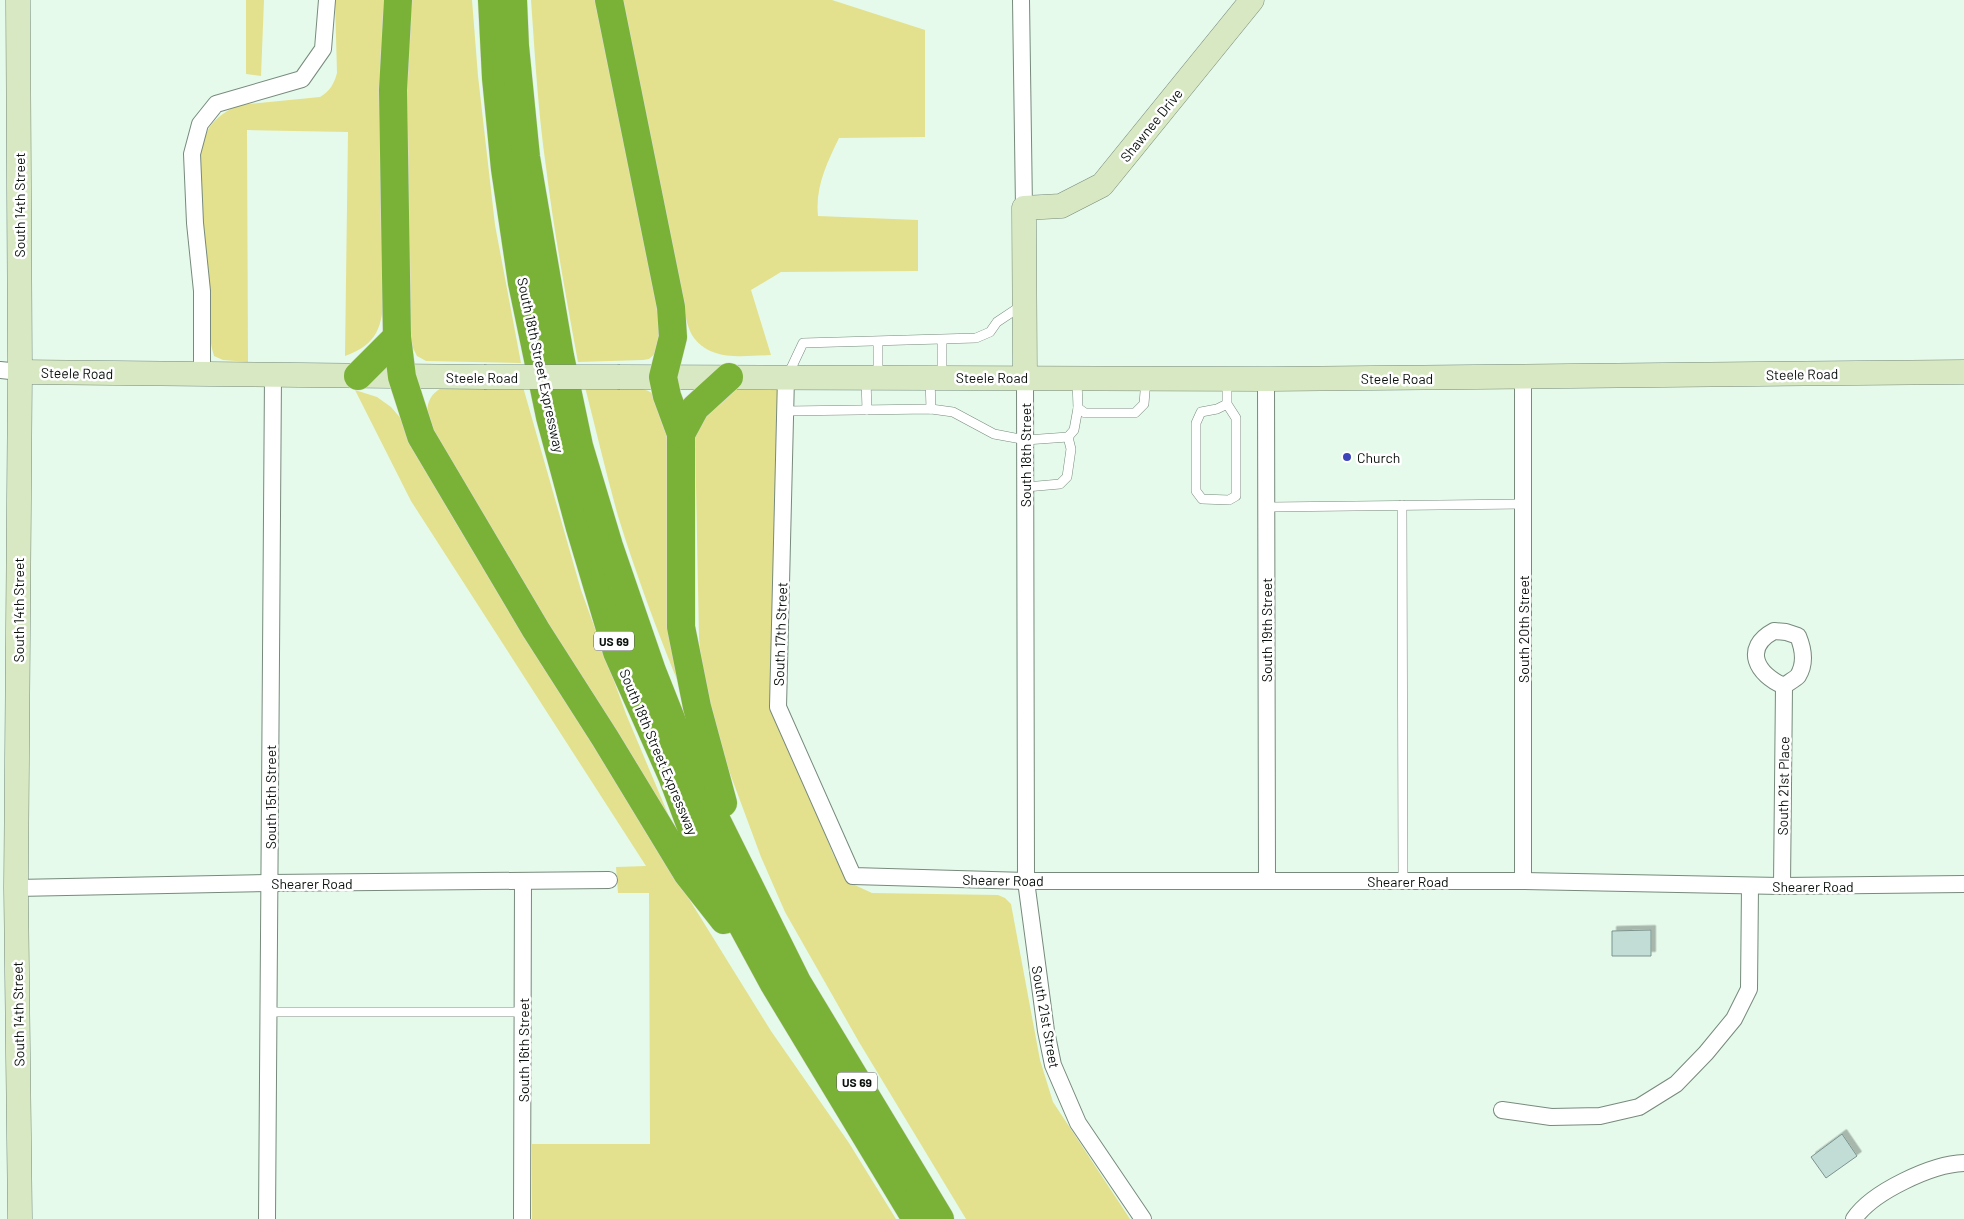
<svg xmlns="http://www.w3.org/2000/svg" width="1964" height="1219" viewBox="0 0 1964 1219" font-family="Barlow,sans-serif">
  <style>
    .green { fill: #e3e18d }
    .building { fill: #c2ddd6; stroke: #7a948d; filter: url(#shadow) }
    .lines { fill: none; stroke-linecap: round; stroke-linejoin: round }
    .lane-casing { stroke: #778a7c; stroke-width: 10 }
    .street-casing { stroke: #778a7c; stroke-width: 18 }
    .secondary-casing { stroke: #778a7c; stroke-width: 25 }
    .highway-casing { stroke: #dddedd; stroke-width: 29 }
    .lane { stroke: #fff; stroke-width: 9 }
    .street { stroke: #fff; stroke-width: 16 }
    .secondary { stroke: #d7e8c3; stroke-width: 24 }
    .highway { stroke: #7ab237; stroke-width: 28 }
    .secondary-bridge-casing { stroke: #778a7c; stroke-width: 25; stroke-linecap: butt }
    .secondary-bridge { stroke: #d7e8c3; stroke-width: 24 }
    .poi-dot { fill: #3c46ba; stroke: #fff; stroke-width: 2 }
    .labels { text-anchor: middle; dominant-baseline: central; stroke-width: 5; stroke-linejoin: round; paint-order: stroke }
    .shield { fill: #fff; stroke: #545956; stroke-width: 1 }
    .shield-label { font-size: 12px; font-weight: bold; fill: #0b120d }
    .street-label { font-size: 14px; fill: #0b120d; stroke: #fff }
    .poi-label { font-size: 14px; fill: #0b120d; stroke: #fff; text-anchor: start }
  </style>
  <defs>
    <filter id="shadow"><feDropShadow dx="4.5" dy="-4.5" stdDeviation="0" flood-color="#0004"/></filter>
  </defs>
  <rect width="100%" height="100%" fill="#e5faeb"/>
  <!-- green -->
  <g class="green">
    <polygon points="246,0 264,0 261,76 246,74"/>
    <path d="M335,0H388L384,294C382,327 378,344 345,356L348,132L247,130L248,362L223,360L214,356C206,330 211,302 209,276C206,234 187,167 209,128C216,117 228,110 239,105L320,97C330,91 334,84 337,73Z"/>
    <polygon points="407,0 472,0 478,76 495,225 521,363 426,361 417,356 411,344 403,44"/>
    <path d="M531,0H600L664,316L659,350L649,359L643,360L578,362C566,297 554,232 546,167C538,111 535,56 531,0Z"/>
    <path d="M620,0H832L925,30V137L839,138C827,163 815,187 818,216L918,220V271L781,272L751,290L771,355C743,356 709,362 692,335C687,326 685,314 683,304Z"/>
    <path d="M523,387L581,590L626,714L668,814L662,819L436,444C430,424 418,402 441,388Z"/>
    <path d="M585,387C601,387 646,382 656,397C662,407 666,422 671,433L680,687C657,631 636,574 618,516C606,473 596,430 585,387Z"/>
    <polygon points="730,387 773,387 779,392 781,727 833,854 848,882 872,893 998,895 1005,898 1011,904 1040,1060 1053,1102 1130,1219 966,1219 859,1042 785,912 761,857 718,741 702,671 699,638 695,435 712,399"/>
    <polygon points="355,390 377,397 391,407 403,421 447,508 468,543 771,1031 849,1143 896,1219 532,1219 532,1144 650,1144 649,893 618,893 616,867 646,866 411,501"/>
  </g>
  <!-- building -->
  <g class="building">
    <polygon points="1651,930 1651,956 1612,956 1612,931"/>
    <polygon points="1842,1134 1857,1156 1826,1178 1811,1157"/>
  </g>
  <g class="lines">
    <!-- lane casing -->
    <g class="lane-casing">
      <g id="lane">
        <polyline points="942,340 942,377"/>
        <polyline points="878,342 878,377"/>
        <polyline points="787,377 803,343 976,338 990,332 997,322 1021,306"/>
        <polyline points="930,379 931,409"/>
        <polyline points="1227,379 1227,404 1236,418 1236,496 1229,500 1202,499 1196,491 1196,423 1201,412 1217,409 1227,404"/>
        <polyline points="866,380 867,410"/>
        <polyline points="1077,380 1078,408 1085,413 1135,413 1144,404 1146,379"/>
        <polyline points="786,411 931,409 953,412 994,434 1026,440 1068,437"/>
        <polyline points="1026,487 1060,484 1067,477 1071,449 1068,437 1074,430 1078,408"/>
        <polyline points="1402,505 1403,881"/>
        <polyline points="1266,507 1523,504"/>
        <polyline points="268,1012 523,1012"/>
      </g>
    </g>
    <!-- street casing -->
    <g class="street-casing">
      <g id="street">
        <polyline points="1021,0 1024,208"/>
        <polyline points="0,370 20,372"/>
        <polyline points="202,374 202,291 195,223 192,154 200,124 216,104 302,79 323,49 327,0"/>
        <polyline points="786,377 778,707 853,876 1026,881 1523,881 1782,886 1964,884"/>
        <polyline points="1025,377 1026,881 1046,1031 1053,1065 1078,1123 1143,1219"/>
        <polyline points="1523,378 1523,881"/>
        <polyline points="1266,379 1267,881"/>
        <path d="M1774,631L1786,632L1798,636C1803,648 1806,663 1798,676C1795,679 1788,683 1784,686C1757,675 1742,648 1774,631Z"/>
        <polyline points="1782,886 1784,686"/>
        <polyline points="16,888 269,883 609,880"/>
        <polyline points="1502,1110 1551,1117 1600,1116 1639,1107 1676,1084 1706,1053 1734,1019 1749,989 1750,886"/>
        <polyline points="267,1219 273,375"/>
        <polyline points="522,1219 523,881"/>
        <path d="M1854,1219C1872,1192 1932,1164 1964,1163"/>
      </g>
    </g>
    <!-- secondary casing -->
    <g class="secondary-casing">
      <g id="secondary">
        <polyline points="18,0 20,372 16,888 20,1219"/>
        <polyline points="20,372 484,377"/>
        <polyline points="620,377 1266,379 1964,372"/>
        <polyline points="1025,377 1024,208 1061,206 1102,185 1252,0"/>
      </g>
    </g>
    <!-- highway casing -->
    <g class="highway-casing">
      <g id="highway">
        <polyline points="398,0 393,90 397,337 402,377 421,436 536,630 605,738 687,873 724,920"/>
        <polyline points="492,0 496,78 505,169 522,283 550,417 580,528 617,652 672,776 696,840 774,984 916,1219"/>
        <polyline points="513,0 515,46 526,157 560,356 579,446 609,546 652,671 690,767 797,982 940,1219"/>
        <polyline points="609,0 671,307 673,337 663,377 667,396 681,434 681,627 697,707 723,803"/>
        <polyline points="358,376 397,337"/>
        <polyline points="681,434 695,408 729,377"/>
      </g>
    </g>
    <!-- lane -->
    <use href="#lane" class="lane"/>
    <!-- street -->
    <use href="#street" class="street"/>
    <!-- secondary -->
    <use href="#secondary" class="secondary"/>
    <!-- highway -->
    <use href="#highway" class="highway"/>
    <!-- secondary-bridge casing -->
    <g class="secondary-bridge-casing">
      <polyline id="secondary-bridge" points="484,377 620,377"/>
    </g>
    <!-- secondary-bridge -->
    <use href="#secondary-bridge" class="secondary-bridge"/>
  </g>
  <!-- markers -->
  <circle class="poi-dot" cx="1347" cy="457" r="5"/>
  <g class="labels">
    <!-- shield labels -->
    <g class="shield">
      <rect x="594" y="631.5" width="40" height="19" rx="4"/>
      <rect x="837" y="1072.5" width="40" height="19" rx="4"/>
    </g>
    <g class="shield-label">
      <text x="614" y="641">US 69</text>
      <text x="857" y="1082">US 69</text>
    </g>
    <!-- street labels -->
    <g class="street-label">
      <text transform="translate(1151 125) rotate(-51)">Shawnee Drive</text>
      <text transform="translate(19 205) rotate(-90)">South 14th Street</text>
      <text transform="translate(541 365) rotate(78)">South 18th Street Expressway</text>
      <text transform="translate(77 373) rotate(1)">Steele Road</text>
      <text transform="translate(1802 374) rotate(-1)">Steele Road</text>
      <text x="482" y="377">Steele Road</text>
      <text x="992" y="377">Steele Road</text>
      <text x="1397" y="378">Steele Road</text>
      <text transform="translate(1025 455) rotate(-90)">South 18th Street</text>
      <text transform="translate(18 610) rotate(-90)">South 14th Street</text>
      <text transform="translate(1523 629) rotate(-90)">South 20th Street</text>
      <text transform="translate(1266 630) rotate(-90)">South 19th Street</text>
      <text transform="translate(780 634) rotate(-88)">South 17th Street</text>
      <text transform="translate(659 752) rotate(67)">South 18th Street Expressway</text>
      <text transform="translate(1783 786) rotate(-89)">South 21st Place</text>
      <text transform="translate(270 797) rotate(-90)">South 15th Street</text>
      <text transform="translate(1003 880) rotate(1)">Shearer Road</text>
      <text x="1408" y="881">Shearer Road</text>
      <text x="312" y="883">Shearer Road</text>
      <text x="1813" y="886">Shearer Road</text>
      <text transform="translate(18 1014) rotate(-91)">South 14th Street</text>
      <text transform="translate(1046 1017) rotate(80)">South 21st Street</text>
      <text transform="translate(523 1050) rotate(-90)">South 16th Street</text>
    </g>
    <!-- poi labels -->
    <g class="poi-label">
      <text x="1357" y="457">Church</text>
    </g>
  </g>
</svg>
